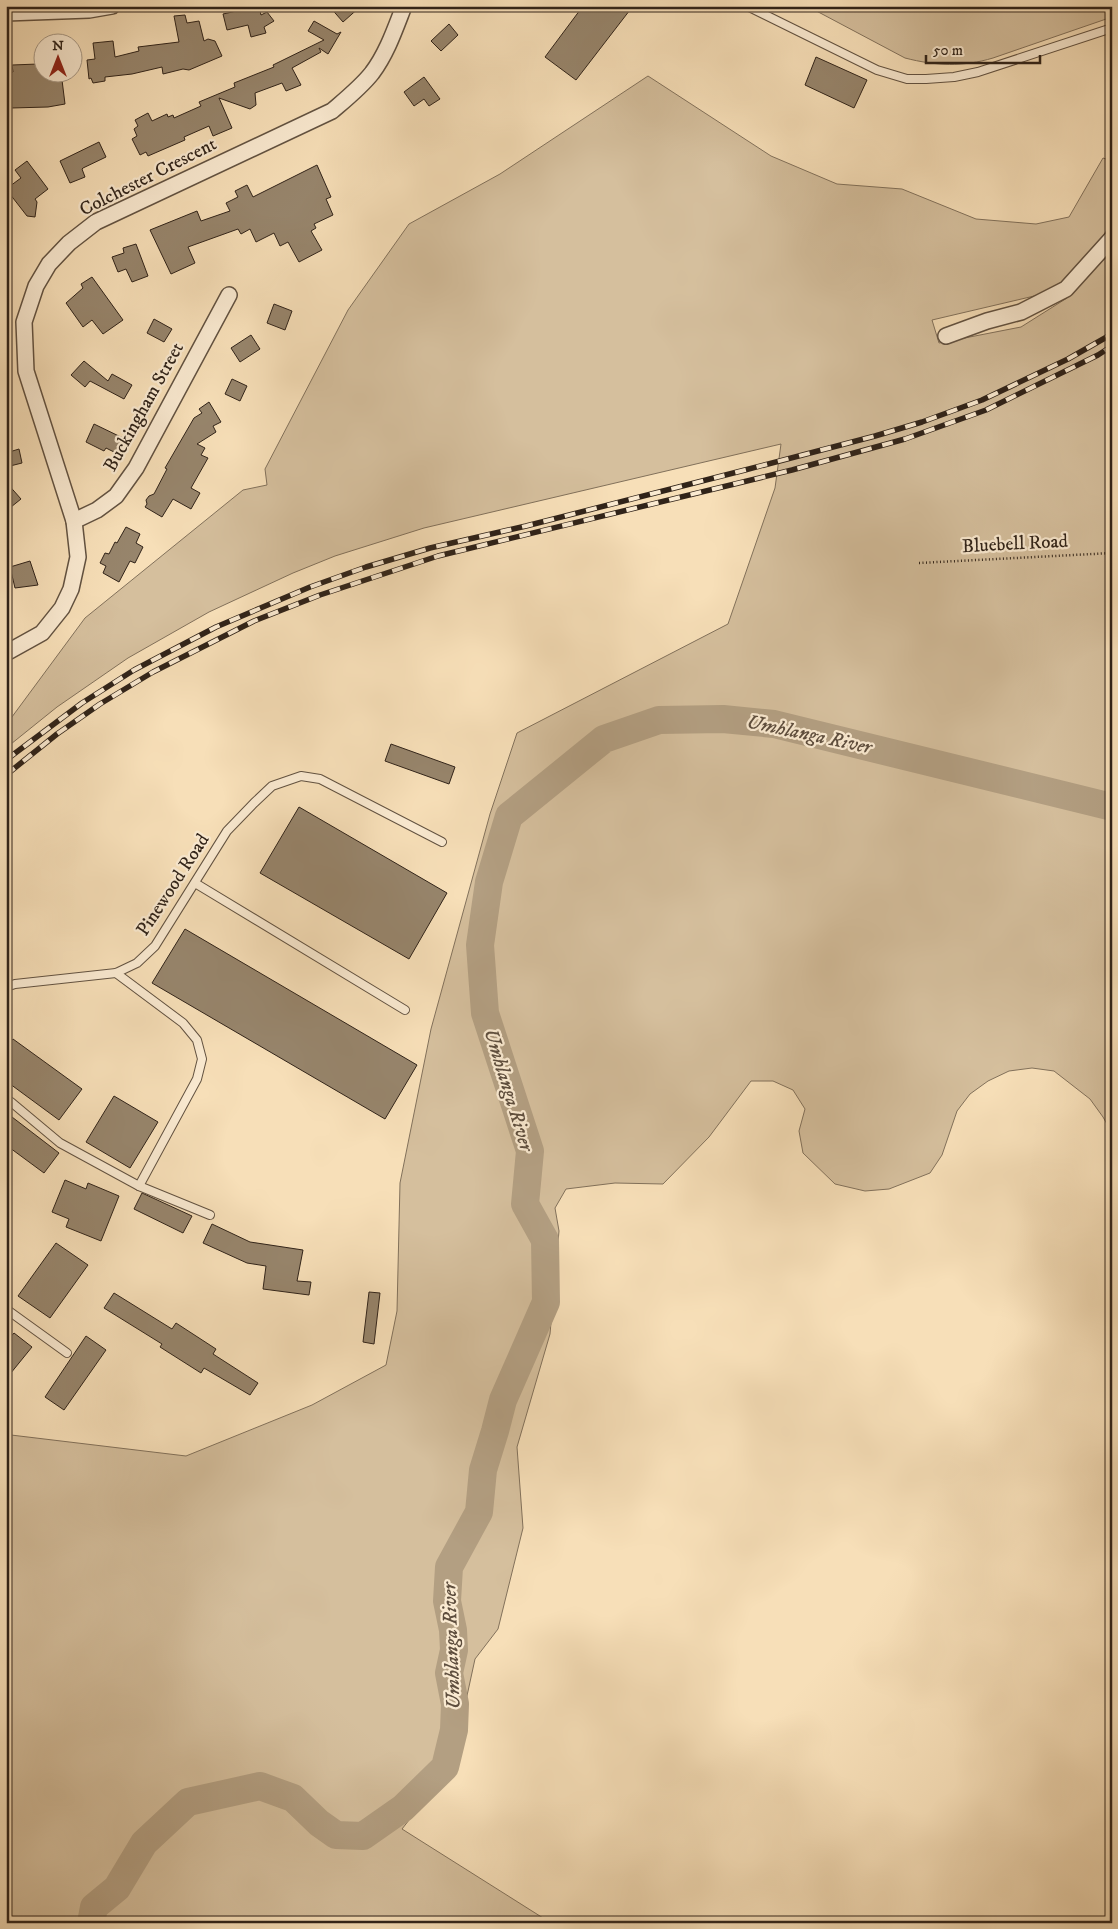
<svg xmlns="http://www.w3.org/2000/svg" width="1118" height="1929" viewBox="0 0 1118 1929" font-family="'IM FELL DW Pica',serif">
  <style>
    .green { fill: #d5bf9d; stroke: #82715b }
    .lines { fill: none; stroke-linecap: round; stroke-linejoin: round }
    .river { stroke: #b39f82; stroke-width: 28 }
    .building { fill: #97856c; stroke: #302319 }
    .service-casing { stroke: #625241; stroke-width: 10 }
    .minor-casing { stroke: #625241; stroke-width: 18 }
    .path { stroke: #302319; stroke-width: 2.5; stroke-dasharray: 1 2.5; stroke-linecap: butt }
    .service { stroke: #faead1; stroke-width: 8 }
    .minor { stroke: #faead1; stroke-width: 15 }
    .rail-casing { stroke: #302319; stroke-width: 5.5 }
    .rail { stroke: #faead1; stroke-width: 4; stroke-dasharray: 11; stroke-linecap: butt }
    .labels { text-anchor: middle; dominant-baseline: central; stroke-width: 4.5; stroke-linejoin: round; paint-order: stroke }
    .street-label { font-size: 19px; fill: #302319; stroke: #faead1 }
    .water-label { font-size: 20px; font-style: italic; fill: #5e4e3e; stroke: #faead1 }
  </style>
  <rect width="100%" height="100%" fill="#f7dfb8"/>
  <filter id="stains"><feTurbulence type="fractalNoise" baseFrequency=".004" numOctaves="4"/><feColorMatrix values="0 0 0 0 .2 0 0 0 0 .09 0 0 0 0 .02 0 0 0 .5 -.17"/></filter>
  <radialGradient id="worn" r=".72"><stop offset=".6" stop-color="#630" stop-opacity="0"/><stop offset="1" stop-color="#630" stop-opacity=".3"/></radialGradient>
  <!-- green -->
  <g class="green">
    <path d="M807,6H1112V17L993,58C963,67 936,66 905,58Z"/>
    <polygon points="648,76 771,156 837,184 902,189 976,219 1036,224 1069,217 1103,158 1112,161 1112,219 1102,239 1074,272 1047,293 932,320 939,343 1021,327 1067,298 1112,251 1112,1133 1103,1117 1090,1099 1054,1071 1032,1068 1009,1071 988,1081 970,1094 957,1111 942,1155 930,1173 889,1189 865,1191 835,1184 803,1153 799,1131 805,1109 793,1090 773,1081 751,1081 709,1137 663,1184 615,1183 566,1189 555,1208 559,1231 550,1334 517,1447 523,1528 498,1629 475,1659 455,1751 438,1783 402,1829 551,1923 6,1923 6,1432 11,1435 186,1456 312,1405 386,1365 397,1311 400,1183 431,1029 490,814 517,733 728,624 775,488 781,444 424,528 335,556 293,573 209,612 128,658 57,707 6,748 6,725 85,618 243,490 267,485 265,469 348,310 409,224 500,174"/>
  </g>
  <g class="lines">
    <!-- river -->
    <polyline class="river" points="91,1923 94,1907 117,1888 144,1843 188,1802 260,1786 293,1798 319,1823 336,1835 363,1836 403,1808 445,1767 454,1730 455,1704 449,1673 454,1650 453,1630 447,1601 449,1567 479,1512 483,1470 495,1431 503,1400 546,1302 545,1240 525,1204 530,1151 485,1013 480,945 489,882 509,816 604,739 659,720 723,719 774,724 1112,807"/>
  </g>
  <!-- building -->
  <g class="building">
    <polygon points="240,6 259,6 261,15 267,12 274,21 264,27 266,33 251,37 248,25 227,30 223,14 241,10"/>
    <polygon points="329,6 361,6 343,22"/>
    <polygon points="583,6 633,6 576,80 545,57"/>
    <polygon points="185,15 187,23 199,21 204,41 208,39 215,41 222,56 189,70 183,69 163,74 162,67 132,74 105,77 105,81 93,83 91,78 89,79 87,60 95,59 93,43 113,41 115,57 139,51 138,47 179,42 174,16"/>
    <polygon points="314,21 337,34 341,32 328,54 319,48 321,52 292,68 301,85 286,91 282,83 255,93 256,105 250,109 219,98 232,128 213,136 209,126 184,137 185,140 148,156 146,152 140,155 132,139 137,136 134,129 138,126 135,120 148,113 152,121 167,114 168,117 173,115 174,118 201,106 199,102 235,87 234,83 274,67 273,65 324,40 308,31"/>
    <polygon points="449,24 458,35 441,51 431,41"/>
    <polygon points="816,57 867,80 854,108 805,85"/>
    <polygon points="38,64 39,72 61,72 65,104 48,107 11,108 8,73 13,72 12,65"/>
    <polygon points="424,77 440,99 429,106 424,99 414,106 404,92"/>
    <polygon points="99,142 106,157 83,168 82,169 85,177 70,183 60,161"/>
    <polygon points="27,161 48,189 35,199 37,202 35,217 27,216 6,189 21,178 15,170"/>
    <polygon points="317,165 331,197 326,199 333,215 314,224 316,228 311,231 322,250 299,262 288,242 280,246 274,233 256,242 250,229 241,234 238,229 188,247 195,263 171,274 150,230 197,211 201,221 230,211 226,203 238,197 235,191 247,185 253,197"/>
    <polygon points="136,244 148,276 132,282 126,269 118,272 112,257 124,253 123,248"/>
    <polygon points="92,277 123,320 103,334 92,320 83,327 66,303 83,288 81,284"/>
    <polygon points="274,304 292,311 285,330 267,323"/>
    <polygon points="154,319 172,329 164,342 147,333"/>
    <polygon points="251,335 260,349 240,362 231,348"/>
    <polygon points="84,361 108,381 112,374 132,385 124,399 90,381 85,387 71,375"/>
    <polygon points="232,379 247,386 240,401 225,394"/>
    <polygon points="209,402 221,422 213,426 216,432 197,444 205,448 201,455 208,458 191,488 200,493 191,509 173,499 162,517 145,507 147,504 146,500 149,496 154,494 167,469 165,468 194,418 202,413 199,409"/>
    <polygon points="94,424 125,439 118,454 106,448 104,451 86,442"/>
    <polygon points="19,449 22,463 6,467 6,453"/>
    <polygon points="6,482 21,499 6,511"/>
    <polygon points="126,527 140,534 136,543 143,547 135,563 130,561 119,582 103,573 106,566 100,563 105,553 109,554 115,542 117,543"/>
    <polygon points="30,561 38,585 15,588 10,567"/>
    <polygon points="391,744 455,767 449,784 385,761"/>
    <polygon points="299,807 447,893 409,959 260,873"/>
    <polygon points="185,929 417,1065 385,1119 152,983"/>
    <polygon points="13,1039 82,1089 59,1120 6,1081 6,1048"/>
    <polygon points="114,1096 158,1122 130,1168 86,1142"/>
    <polygon points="12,1117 59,1153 44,1173 6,1145 6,1125"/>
    <polygon points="65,1180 86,1189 88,1183 119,1196 101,1241 66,1227 69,1219 52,1212"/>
    <polygon points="142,1193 192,1216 183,1233 134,1209"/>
    <polygon points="212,1224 250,1242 303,1250 297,1281 311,1282 309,1295 263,1289 266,1266 247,1263 203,1243"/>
    <polygon points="56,1243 88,1265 50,1318 18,1296"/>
    <polygon points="369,1292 380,1293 374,1344 363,1342"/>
    <polygon points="114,1293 172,1329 176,1323 216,1349 213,1354 258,1383 250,1395 204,1368 201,1373 160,1347 162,1344 104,1308"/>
    <polygon points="14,1333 32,1347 6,1379 6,1342"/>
    <polygon points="86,1336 106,1350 64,1410 45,1397"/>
  </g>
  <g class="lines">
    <!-- service casing -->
    <g class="service-casing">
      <g id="service">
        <polyline points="747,6 877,70 907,79 926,79 954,77 978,72 1112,28"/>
        <polyline points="195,883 405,1010"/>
        <polyline points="116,973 183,1023 197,1040 202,1059 197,1079 139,1186"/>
        <polyline points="6,987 15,984 116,973 137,963 155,946 227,831 254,803 272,786 301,776 320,779 442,842"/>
        <polyline points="11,1102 60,1143 139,1186 210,1215"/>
        <polyline points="6,1309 67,1353"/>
      </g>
    </g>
    <!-- minor casing -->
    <g class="minor-casing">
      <g id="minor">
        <polyline points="6,13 89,10 112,6"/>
        <polyline points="946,336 987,321 1021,312 1066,289 1112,238"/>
        <polyline points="74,521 97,510 116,496 136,468 229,295"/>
        <path d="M6,653L42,633L62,608L71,589L78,557L74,521L26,371L24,322L36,286L49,264L69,243L96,222L332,111C346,99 361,87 372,73C387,53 395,29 404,6"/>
      </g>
    </g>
    <!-- path -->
    <polyline class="path" points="919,563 1112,553"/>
    <!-- service -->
    <use href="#service" class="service"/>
    <!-- minor -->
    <use href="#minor" class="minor"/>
    <!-- rail casing -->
    <g class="rail-casing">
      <g id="rail">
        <polyline points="6,760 82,703 134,670 216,627 310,587 366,567 430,548 526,526 745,470 875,436 922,422 982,400 1068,359 1112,334"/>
        <polyline points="6,775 57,734 100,704 153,672 254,621 320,595 438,556 792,470 905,439 986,410 1098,355 1112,346"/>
      </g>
    </g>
    <!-- rail -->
    <use href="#rail" class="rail"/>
  </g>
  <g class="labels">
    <!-- street labels -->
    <g class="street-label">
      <text transform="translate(148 177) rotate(-27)">Colchester Crescent</text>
      <text transform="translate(144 407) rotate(-61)">Buckingham Street</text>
      <text transform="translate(1015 544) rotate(-3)">Bluebell Road</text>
      <text transform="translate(173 885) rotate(-57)">Pinewood Road</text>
    </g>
    <!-- water labels -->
    <g class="water-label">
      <text transform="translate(809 735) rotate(12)">Umhlanga River</text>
      <text transform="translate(508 1090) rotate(73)">Umhlanga River</text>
      <text transform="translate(452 1646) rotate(-92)">Umhlanga River</text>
    </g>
  </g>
  <!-- margin -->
  <rect width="1118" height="1929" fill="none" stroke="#f7dfb8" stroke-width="25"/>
  <rect x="8" y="8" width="1103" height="1914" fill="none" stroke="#302319" stroke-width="2.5"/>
  <rect x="12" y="12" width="1093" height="1904" fill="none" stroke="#302319"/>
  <!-- north arrow -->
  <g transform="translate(58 58)"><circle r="24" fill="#faead1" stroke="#a99a87"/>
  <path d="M0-4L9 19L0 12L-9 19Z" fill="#8f2418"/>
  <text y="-8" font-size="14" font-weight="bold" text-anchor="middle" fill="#302319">N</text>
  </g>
  <!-- scale -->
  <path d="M926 55v8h114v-8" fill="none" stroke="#302319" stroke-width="2.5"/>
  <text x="933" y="55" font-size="15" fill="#302319" stroke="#faead1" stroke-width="4" paint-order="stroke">50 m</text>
  <rect width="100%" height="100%" filter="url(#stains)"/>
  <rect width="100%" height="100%" fill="url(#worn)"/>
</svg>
